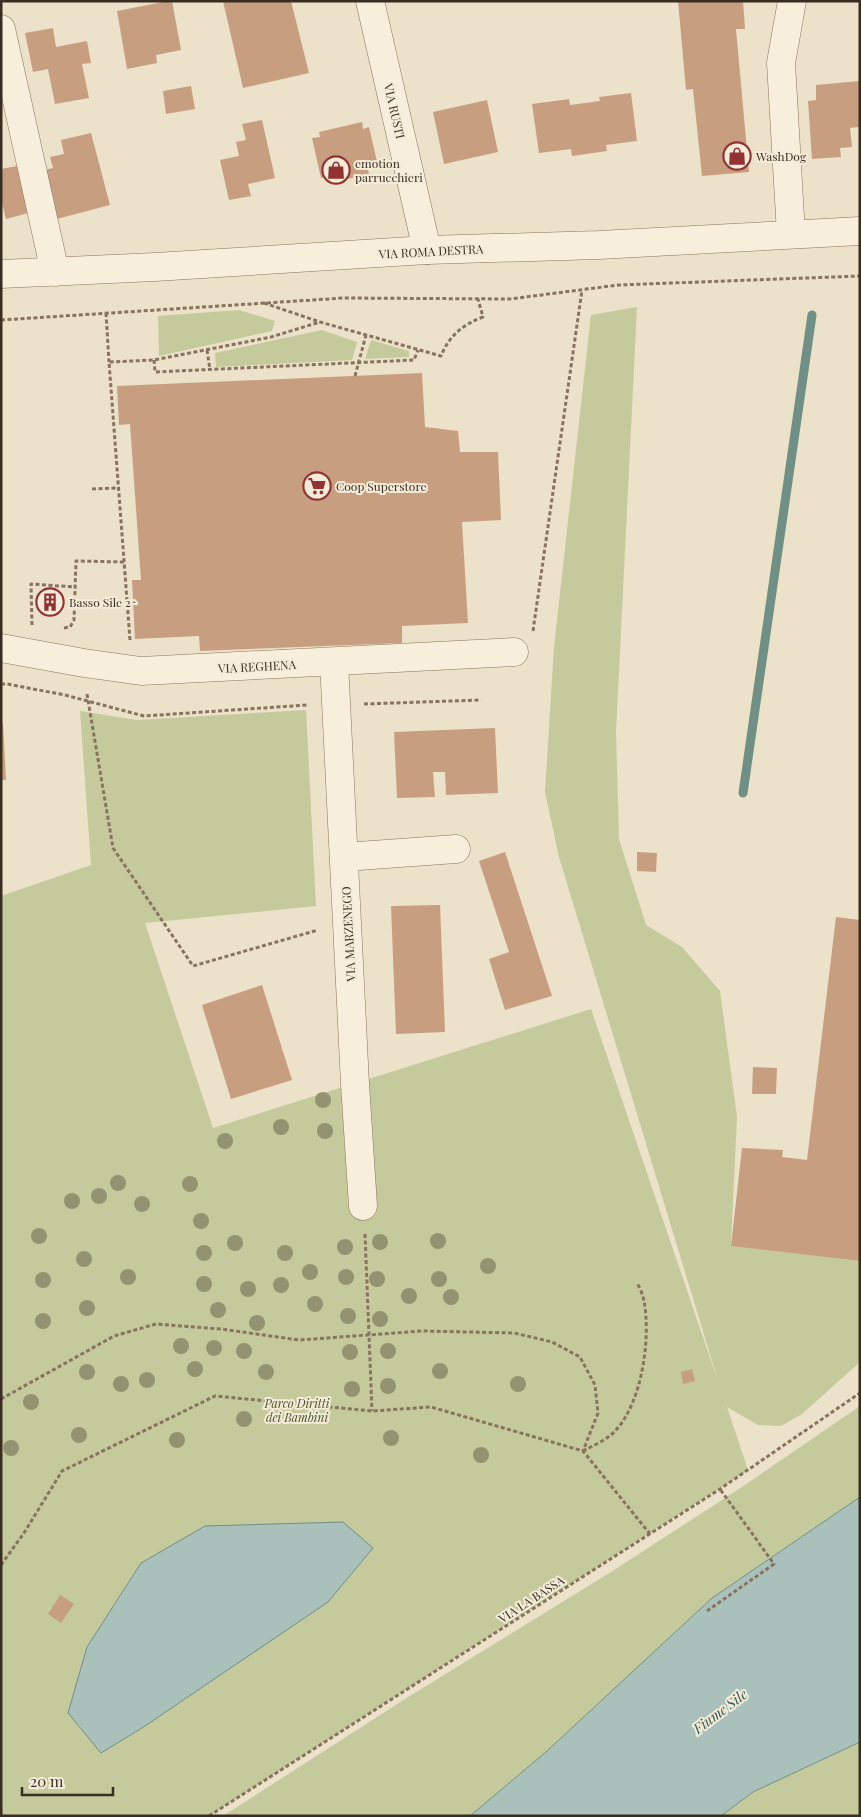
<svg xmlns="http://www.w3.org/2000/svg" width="861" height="1817" viewBox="0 0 861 1817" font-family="'Playfair Display',serif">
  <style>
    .green { fill: #c5ca9d }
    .water { fill: #a9c1ba; stroke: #708f87 }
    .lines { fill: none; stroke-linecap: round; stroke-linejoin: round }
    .stream { stroke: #708f87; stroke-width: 9 }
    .building { fill: #c89e81 }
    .minor-casing { stroke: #88745e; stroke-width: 29 }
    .path { stroke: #88745e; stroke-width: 3; stroke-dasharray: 4 2.5; stroke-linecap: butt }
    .minor { stroke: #f7efdc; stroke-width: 28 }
    .tree { fill: #939371 }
    .labels { text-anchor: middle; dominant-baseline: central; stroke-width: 4; stroke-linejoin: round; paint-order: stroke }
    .street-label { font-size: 12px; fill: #392c21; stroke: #f4ecd8 }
    .poi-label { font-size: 12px; fill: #392c21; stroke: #f4ecd8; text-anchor: start }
    .park-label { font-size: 12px; font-style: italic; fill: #4a5429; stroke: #f4ecd8 }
    .water-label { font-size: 14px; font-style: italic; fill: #315855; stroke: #f4ecd8 }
  </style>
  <rect width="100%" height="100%" fill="#ece1c9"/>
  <!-- green -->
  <g class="green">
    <polygon points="637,307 616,732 619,839 646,925 682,947 720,991 737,1117 731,1245 860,1261 860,1362 802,1414 781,1426 758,1425 727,1407 748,1470 209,1816 1,1816 1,896 91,865 80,711 137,720 306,710 316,906 145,923 213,1128 591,1009 719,1384 559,857 545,792 554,647 591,315"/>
    <polygon points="239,310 275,321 272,331 159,356 158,316"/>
    <polygon points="322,330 357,342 352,360 216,367 215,353"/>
    <polygon points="371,340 409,351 409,357 365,359"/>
    <polygon points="860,1406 860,1497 712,1598 547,1751 470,1816 223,1816 405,1699 611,1572 745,1485"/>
    <polygon points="860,1742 860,1816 721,1816 753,1792"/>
  </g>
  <!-- water -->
  <g class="water">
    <polygon points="860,1497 860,1742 753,1792 721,1816 470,1816 547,1751 712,1598"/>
    <polygon points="343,1522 373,1548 328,1602 142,1728 101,1753 68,1713 87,1647 141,1563 205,1526"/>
  </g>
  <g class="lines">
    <!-- stream -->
    <polyline class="stream" points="743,793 812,315"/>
  </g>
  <!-- building -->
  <g class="building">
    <polygon points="168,1 172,1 181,50 156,55 157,63 127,69 117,11"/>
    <polygon points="223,1 291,1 309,73 243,88"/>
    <polygon points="678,1 743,1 745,29 736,29 749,172 702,176 693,89 686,90"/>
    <polygon points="53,28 56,47 87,41 91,63 82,64 89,98 55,104 48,69 33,72 25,33"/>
    <polygon points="859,81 860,127 850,128 852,147 840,148 841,157 812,159 808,101 816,100 816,85"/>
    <polygon points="191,86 195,109 166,114 163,91"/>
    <polygon points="631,93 637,141 606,145 607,151 572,156 571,149 539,153 532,104 569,99 570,105 600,101 599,97"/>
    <polygon points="487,100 498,152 444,164 433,112"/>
    <polygon points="262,120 275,178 248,184 251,196 229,200 220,160 239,156 236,142 246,140 242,124"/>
    <polygon points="362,122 363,129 369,127 378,166 368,169 369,174 330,183 329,176 321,178 312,138 320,137 319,132"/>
    <polygon points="91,133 110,205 53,220 40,171 53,168 50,157 64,154 61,140"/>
    <polygon points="22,165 32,212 6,219 1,199 1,169"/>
    <polygon points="422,373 425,427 458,431 460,452 498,452 501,520 462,522 468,623 402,626 402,643 200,651 199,636 135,639 132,580 141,580 130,424 119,425 117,386"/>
    <polygon points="39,593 61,595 60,611 38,610"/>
    <polygon points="1,724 3,724 6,780 1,780"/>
    <polygon points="495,728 498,793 446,795 445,772 433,772 435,797 397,798 394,732"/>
    <polygon points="505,852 552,996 505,1010 489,959 509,952 479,861"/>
    <polygon points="637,852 657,853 656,872 637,871"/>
    <polygon points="440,905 445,1032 396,1034 391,906"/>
    <polygon points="836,917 860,920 860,1261 731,1246 742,1148 783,1150 782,1157 807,1160"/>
    <polygon points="262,985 292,1080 231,1099 202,1005"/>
    <polygon points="753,1067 777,1068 776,1094 752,1094"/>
    <polygon points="692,1369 695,1381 683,1384 681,1372"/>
    <polygon points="60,1595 74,1604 61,1623 48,1614"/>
  </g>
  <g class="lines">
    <!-- minor casing -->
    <g class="minor-casing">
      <g id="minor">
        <polyline points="370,1 427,250"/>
        <polyline points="1,29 55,272"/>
        <polyline points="791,234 781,63 792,1"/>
        <polyline points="1,274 155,267 427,250 599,245 860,231"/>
        <polyline points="1,648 84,663 141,671 514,652"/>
        <polyline points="334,662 355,1084 363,1206"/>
        <polyline points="344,857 456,849"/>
      </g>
    </g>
    <!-- path -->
    <g class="path">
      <path d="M264,303L320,322L441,356C449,336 462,325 483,317L478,299"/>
      <polyline points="106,313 109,362"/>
      <polyline points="1,320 344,298 510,299 618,285 860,276"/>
      <polyline points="207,350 210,370"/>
      <polyline points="154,360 155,372 414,360 418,350"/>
      <polyline points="355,376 366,335"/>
      <polyline points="92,489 118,488"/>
      <polyline points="32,625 31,584 75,587"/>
      <polyline points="64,628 70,627 74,620 76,561 124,562"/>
      <polyline points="533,631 582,290"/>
      <polyline points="130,640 109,362 154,360 271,337 320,322"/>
      <polyline points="1,684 7,684 65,695 144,716 307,705"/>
      <polyline points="87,694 113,848 193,966 318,930"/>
      <polyline points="364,704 481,700"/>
      <polyline points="365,1234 372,1411"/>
      <polyline points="1,1399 114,1336 156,1324 221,1329 299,1340 422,1331 514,1333 552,1342 580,1357 595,1385 598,1413 583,1451"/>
      <path d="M583,1451C594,1445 607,1440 616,1430C642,1402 651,1338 644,1301C643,1295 640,1288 637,1283"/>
      <polyline points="1,1565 24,1533 62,1471 215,1396 372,1411 431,1407 583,1451 650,1534"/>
      <polyline points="707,1611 774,1564 720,1489"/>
      <polyline points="209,1816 720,1489 860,1393"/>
    </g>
    <!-- minor -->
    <use href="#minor" class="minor"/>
  </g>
  <!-- trees -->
  <g class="tree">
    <circle cx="323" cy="1100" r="8"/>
    <circle cx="281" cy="1127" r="8"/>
    <circle cx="325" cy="1131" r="8"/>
    <circle cx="225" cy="1141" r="8"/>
    <circle cx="118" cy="1183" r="8"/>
    <circle cx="190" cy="1184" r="8"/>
    <circle cx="99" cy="1196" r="8"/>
    <circle cx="72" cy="1201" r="8"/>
    <circle cx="142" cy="1204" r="8"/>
    <circle cx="201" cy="1221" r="8"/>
    <circle cx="39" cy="1236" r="8"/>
    <circle cx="438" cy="1241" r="8"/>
    <circle cx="380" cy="1242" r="8"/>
    <circle cx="235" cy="1243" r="8"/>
    <circle cx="345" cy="1247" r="8"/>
    <circle cx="204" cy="1253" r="8"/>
    <circle cx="285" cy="1253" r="8"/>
    <circle cx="84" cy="1259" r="8"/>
    <circle cx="488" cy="1266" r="8"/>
    <circle cx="310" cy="1272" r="8"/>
    <circle cx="128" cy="1277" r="8"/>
    <circle cx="346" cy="1277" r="8"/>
    <circle cx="377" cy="1279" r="8"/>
    <circle cx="439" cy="1279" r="8"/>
    <circle cx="43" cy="1280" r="8"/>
    <circle cx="204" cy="1284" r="8"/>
    <circle cx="281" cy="1285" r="8"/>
    <circle cx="248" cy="1289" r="8"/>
    <circle cx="409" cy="1296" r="8"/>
    <circle cx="451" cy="1297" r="8"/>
    <circle cx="315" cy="1304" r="8"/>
    <circle cx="87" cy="1308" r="8"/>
    <circle cx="218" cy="1310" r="8"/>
    <circle cx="348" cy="1316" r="8"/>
    <circle cx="380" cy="1319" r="8"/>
    <circle cx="43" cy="1321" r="8"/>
    <circle cx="257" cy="1323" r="8"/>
    <circle cx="181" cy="1346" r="8"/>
    <circle cx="214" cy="1348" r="8"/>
    <circle cx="244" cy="1351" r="8"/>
    <circle cx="388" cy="1351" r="8"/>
    <circle cx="350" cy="1352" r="8"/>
    <circle cx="195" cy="1369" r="8"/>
    <circle cx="440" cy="1371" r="8"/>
    <circle cx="87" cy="1372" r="8"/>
    <circle cx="266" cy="1372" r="8"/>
    <circle cx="147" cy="1380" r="8"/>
    <circle cx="121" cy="1384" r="8"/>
    <circle cx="518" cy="1384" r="8"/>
    <circle cx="388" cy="1386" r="8"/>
    <circle cx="352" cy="1389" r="8"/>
    <circle cx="31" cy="1402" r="8"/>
    <circle cx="244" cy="1419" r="8"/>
    <circle cx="79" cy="1435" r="8"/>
    <circle cx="391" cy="1438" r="8"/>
    <circle cx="177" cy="1440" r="8"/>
    <circle cx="11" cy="1448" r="8"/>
    <circle cx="481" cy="1455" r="8"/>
  </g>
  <!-- icons -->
  <defs>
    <g id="shop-ring" transform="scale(1.4375)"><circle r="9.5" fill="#f4ecd8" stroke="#933233" stroke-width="1.5"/><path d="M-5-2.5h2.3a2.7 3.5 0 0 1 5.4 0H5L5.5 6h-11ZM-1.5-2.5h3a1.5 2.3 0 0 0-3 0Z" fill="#933233"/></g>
    <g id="supermarket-ring" transform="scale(1.4375)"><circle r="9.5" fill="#f4ecd8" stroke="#933233" stroke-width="1.5"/><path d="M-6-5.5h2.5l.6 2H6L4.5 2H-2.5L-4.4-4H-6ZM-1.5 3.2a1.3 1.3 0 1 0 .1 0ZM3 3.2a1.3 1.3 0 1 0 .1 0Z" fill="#933233"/></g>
    <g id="building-ring" transform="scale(1.4375)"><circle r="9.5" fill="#f4ecd8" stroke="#933233" stroke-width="1.5"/><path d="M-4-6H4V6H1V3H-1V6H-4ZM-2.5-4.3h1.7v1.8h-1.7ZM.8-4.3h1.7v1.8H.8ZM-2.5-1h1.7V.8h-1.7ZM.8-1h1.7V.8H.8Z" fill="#933233"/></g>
  </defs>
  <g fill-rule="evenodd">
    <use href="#shop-ring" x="737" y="156"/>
    <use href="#shop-ring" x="336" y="170"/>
    <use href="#supermarket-ring" x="317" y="486"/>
    <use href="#building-ring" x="50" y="602"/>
  </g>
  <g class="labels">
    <!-- street labels -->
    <g class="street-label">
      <text transform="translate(395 111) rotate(77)">VIA RUSTI</text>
      <text transform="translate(431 251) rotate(-3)">VIA ROMA DESTRA</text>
      <text transform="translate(257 666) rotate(-3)">VIA REGHENA</text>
      <text transform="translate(348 934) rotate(-93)">VIA MARZENEGO</text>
      <text transform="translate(531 1599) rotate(-33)">VIA LA BASSA</text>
    </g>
    <!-- poi labels -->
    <g class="poi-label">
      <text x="756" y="156">WashDog</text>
      <text x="355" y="163">emotion<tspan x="355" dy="14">parrucchieri</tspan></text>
      <text x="336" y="486">Coop Superstore</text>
      <text x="69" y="602">Basso Sile 2^</text>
    </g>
    <!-- park labels -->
    <g class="park-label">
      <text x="297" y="1403">Parco Diritti<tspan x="297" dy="14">dei Bambini</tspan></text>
    </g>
    <!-- water labels -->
    <g class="water-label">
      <text transform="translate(720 1711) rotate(-37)">Fiume Sile</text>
    </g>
  </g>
  <!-- border -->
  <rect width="861" height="1817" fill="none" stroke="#392c21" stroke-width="5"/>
  <!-- scale -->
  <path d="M22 1787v8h91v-8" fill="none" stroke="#392c21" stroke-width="2.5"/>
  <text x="30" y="1787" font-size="15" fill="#392c21" stroke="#f4ecd8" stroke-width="4" paint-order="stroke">20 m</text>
</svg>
